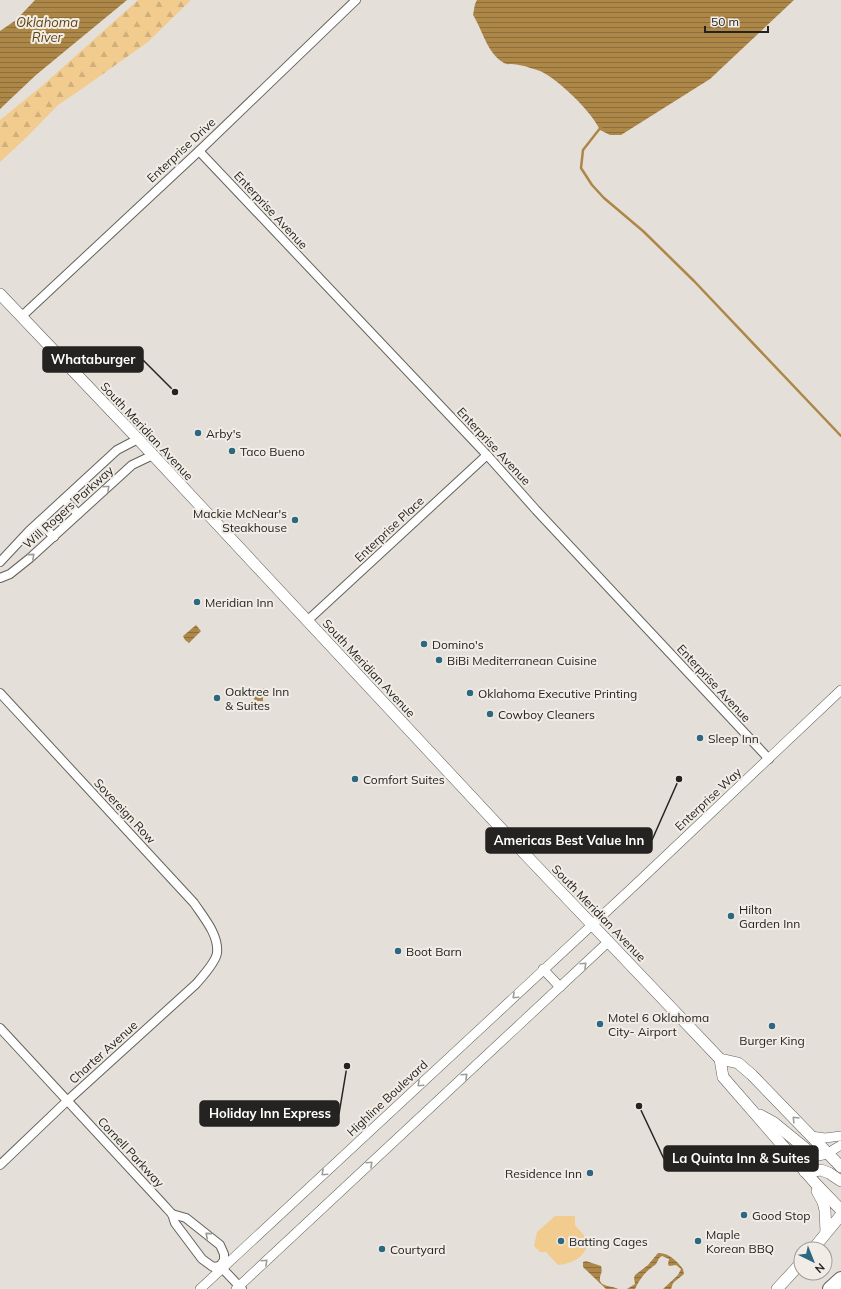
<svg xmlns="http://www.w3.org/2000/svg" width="841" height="1289" viewBox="0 0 841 1289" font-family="Mulish,sans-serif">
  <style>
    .green { fill: #f2cc8e }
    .forest { fill: url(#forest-firs) }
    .water { fill: url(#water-rules) }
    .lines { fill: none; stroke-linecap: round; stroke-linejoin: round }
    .stream { stroke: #ad8747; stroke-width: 2.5 }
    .minor-casing { stroke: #66625c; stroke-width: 10 }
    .tertiary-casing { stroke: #66625c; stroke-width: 10 }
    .secondary-casing { stroke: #66625c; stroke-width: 12 }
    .motorway-casing { stroke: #66625c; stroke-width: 16 }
    .minor { stroke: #fff; stroke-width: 8 }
    .tertiary { stroke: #fff; stroke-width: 9 }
    .secondary { stroke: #fff; stroke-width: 11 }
    .motorway { stroke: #fff; stroke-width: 14 }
    .oneway { stroke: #9d9c9b }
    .poi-dot { fill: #2e6780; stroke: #f1ede6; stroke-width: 1.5 }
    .labels { text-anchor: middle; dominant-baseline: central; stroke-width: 4; stroke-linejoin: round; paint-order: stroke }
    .street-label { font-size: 12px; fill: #252321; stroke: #f1ede6 }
    .poi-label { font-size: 12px; fill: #252321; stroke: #f1ede6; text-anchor: start }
    .water-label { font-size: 13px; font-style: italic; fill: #5f4411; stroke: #f1ede6 }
    .leader { fill: none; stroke: #252321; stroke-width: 1.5 }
    .callout-dot { fill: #252321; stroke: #f1ede6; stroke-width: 1.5 }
    .callout { fill: #252321; stroke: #252321; stroke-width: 1.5 }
    .callout-label { font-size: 13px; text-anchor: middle; font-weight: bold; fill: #fff }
  </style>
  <defs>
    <pattern id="forest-firs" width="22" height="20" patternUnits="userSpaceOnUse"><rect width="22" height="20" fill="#f2cc8e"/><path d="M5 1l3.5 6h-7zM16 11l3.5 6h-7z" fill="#cfaf7a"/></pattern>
    <pattern id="water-rules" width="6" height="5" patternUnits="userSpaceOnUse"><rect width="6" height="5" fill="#ad8747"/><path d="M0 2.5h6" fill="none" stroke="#8d6e3b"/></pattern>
  </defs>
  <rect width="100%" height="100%" fill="#e4e0d9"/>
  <!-- green -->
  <path class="green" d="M555,1216H575V1225L587,1239C589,1255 573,1264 558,1265L546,1252H539V1250L537,1249L534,1246L537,1232Z"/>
  <!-- forest -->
  <polygon class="forest" points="138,0 191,0 148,42 76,93 58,105 28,136 0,162 0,120 43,85"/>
  <!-- water -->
  <g class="water">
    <polygon points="35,0 127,0 36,75 0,109 0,31 16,20"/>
    <path d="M477,0H794L710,79L621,135H610L600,130C592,112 558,79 540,71C533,69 526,66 519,65C515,64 508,65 504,63C487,53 483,31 473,15L475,4Z"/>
    <polygon points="196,625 201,631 189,643 185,640 183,636"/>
    <polygon points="264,688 268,693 263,697 263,701 256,701 254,699 255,693 259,693"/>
    <path d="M658,1253C668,1252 678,1262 683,1269L684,1274L673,1283L671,1289H663L678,1275L681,1269L676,1265L669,1266L668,1264L669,1259L662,1256C658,1258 659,1260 656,1264C654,1266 653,1266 651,1268C645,1272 638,1282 635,1289H627L635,1284L634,1278L635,1275L648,1265Z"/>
    <path d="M586,1261L601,1266C603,1273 600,1273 600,1279C599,1287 614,1286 618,1289H606L583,1267V1262Z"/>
  </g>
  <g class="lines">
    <!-- stream -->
    <polyline class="stream" points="601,127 583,150 581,168 592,185 604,198 643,231 694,281 841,436"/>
    <!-- minor casing -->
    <g class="minor-casing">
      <g id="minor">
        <polyline points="199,151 487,455 536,510 769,759"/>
        <polyline points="21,317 199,151 356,0"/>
        <polyline points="64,499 78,514"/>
        <polyline points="39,522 54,537"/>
        <polyline points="0,562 29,531 117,450 138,439"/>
        <polyline points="0,578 10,574 30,558 132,465 153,455"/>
        <polyline points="307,621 487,455"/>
        <path d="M0,693L194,903C204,918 219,935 217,953C216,962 202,977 196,984L67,1101L0,1165"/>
        <polyline points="0,1028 162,1203 172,1214 175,1223 202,1259 213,1267 220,1266"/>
        <polyline points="172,1214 186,1218 220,1245 224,1254 224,1260 220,1266"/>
        <polyline points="220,1266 242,1289"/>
      </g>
    </g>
    <!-- tertiary casing -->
    <g class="tertiary-casing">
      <g id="tertiary">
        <polyline points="543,969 560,987"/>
        <polyline points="811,1136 825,1138 841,1136"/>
        <polyline points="828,1153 841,1145"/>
        <polyline points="200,1289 635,885 841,690"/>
        <polyline points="236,1289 608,942"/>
      </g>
    </g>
    <!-- secondary casing -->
    <g class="secondary-casing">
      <g id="secondary">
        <polyline points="0,294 138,439 522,851 720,1059 738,1063 752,1075 841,1167"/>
        <polyline points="720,1059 723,1077 816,1184 841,1210"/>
        <polyline points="760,1115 773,1122 811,1153 819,1155 828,1153"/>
        <polyline points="805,1172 821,1170 829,1173 841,1181"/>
        <polyline points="817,1191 823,1202 825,1210 826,1232"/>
        <polyline points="813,1249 841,1215"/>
        <polyline points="777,1289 801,1263"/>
      </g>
    </g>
    <!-- motorway casing -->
    <g class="motorway-casing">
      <polyline id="motorway" points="830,1289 841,1279"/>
    </g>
    <!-- minor -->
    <use href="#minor" class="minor"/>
    <!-- tertiary -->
    <use href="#tertiary" class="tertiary"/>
    <!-- secondary -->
    <use href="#secondary" class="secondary"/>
    <!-- motorway -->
    <use href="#motorway" class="motorway"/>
  </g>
  <!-- one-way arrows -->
  <defs><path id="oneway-chevron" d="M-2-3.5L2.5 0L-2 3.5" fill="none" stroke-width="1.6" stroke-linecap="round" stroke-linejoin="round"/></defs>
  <g class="oneway">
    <use href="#oneway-chevron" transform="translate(107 488) rotate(-43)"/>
    <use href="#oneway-chevron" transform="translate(32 556) rotate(-41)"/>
    <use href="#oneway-chevron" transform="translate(584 965) rotate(-43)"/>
    <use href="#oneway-chevron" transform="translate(515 996) rotate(137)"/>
    <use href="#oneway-chevron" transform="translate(465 1076) rotate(-43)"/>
    <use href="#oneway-chevron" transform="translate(420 1084) rotate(137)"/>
    <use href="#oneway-chevron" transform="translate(795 1119) rotate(-134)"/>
    <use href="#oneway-chevron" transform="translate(370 1164) rotate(-43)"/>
    <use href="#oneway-chevron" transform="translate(324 1173) rotate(137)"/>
    <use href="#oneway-chevron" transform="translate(208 1235) rotate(-140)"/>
    <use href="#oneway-chevron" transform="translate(265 1262) rotate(-43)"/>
  </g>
  <!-- markers -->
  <g class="poi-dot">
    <circle cx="198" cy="433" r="4"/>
    <circle cx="232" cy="451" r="4"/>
    <circle cx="295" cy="520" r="4"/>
    <circle cx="197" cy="602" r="4"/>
    <circle cx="424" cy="644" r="4"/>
    <circle cx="439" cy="660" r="4"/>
    <circle cx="470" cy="693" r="4"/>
    <circle cx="217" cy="698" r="4"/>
    <circle cx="490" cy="714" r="4"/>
    <circle cx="700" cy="738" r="4"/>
    <circle cx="355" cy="779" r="4"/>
    <circle cx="731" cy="916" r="4"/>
    <circle cx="398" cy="951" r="4"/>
    <circle cx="600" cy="1024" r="4"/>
    <circle cx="772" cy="1026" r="4"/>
    <circle cx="590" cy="1173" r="4"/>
    <circle cx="744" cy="1215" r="4"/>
    <circle cx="561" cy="1241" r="4"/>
    <circle cx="698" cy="1241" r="4"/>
    <circle cx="382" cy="1249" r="4"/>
  </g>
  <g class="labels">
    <!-- street labels -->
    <g class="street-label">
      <text transform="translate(181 150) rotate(-43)">Enterprise Drive</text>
      <text transform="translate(271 210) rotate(47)">Enterprise Avenue</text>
      <text transform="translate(147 431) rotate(47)">South Meridian Avenue</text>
      <text transform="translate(494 446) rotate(47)">Enterprise Avenue</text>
      <text transform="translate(68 507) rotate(-42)">Will Rogers Parkway</text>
      <text transform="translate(389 529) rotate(-43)">Enterprise Place</text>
      <text transform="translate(369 668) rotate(47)">South Meridian Avenue</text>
      <text transform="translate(714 683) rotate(47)">Enterprise Avenue</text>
      <text transform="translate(708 799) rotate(-43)">Enterprise Way</text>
      <text transform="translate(125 811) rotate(47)">Sovereign Row</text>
      <text transform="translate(599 913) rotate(46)">South Meridian Avenue</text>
      <text transform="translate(103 1052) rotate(-42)">Charter Avenue</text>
      <text transform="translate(387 1098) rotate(-43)">Highline Boulevard</text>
      <text transform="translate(131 1152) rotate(47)">Cornell Parkway</text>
    </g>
    <!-- poi labels -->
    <g class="poi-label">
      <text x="206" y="433">Arby's</text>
      <text x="240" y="451">Taco Bueno</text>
      <text x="287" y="513" text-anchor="end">Mackie McNear's<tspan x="287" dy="14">Steakhouse</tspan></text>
      <text x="205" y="602">Meridian Inn</text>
      <text x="432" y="644">Domino's</text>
      <text x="447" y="660">BiBi Mediterranean Cuisine</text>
      <text x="225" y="691">Oaktree Inn<tspan x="225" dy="14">&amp; Suites</tspan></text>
      <text x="478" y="693">Oklahoma Executive Printing</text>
      <text x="498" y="714">Cowboy Cleaners</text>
      <text x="708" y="738">Sleep Inn</text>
      <text x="363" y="779">Comfort Suites</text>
      <text x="739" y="909">Hilton<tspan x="739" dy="14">Garden Inn</tspan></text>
      <text x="406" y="951">Boot Barn</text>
      <text x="608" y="1017">Motel 6 Oklahoma<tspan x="608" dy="14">City- Airport</tspan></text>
      <text x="772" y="1040" text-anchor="middle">Burger King</text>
      <text x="582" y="1173" text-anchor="end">Residence Inn</text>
      <text x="752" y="1215">Good Stop</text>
      <text x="706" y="1234">Maple<tspan x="706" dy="14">Korean BBQ</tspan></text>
      <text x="569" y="1241">Batting Cages</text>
      <text x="390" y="1249">Courtyard</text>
    </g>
    <!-- water labels -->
    <g class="water-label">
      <text x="47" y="22">Oklahoma<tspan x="47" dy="15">River</tspan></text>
    </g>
  </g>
  <!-- callouts -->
  <path class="leader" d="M175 392L143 360M679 779L652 840M347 1066L339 1114M639 1106L664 1159"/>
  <g class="callout-dot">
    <circle cx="175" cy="392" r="4"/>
    <circle cx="679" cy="779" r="4"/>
    <circle cx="347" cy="1066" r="4"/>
    <circle cx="639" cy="1106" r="4"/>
  </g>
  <g class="callout">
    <rect x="43" y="347" width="100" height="25" rx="4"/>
    <rect x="486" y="828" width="166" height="25" rx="4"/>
    <rect x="200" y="1101" width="139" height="25" rx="4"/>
    <rect x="664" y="1146" width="154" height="25" rx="4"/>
  </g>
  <g class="callout-label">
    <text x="93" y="364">Whataburger</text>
    <text x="569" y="845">Americas Best Value Inn</text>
    <text x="270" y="1118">Holiday Inn Express</text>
    <text x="741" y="1163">La Quinta Inn &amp; Suites</text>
  </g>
  <!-- north arrow -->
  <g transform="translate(813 1261) rotate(137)"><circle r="19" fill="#f1ede6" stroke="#9f9c97"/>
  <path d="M0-3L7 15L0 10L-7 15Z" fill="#2e6780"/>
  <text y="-6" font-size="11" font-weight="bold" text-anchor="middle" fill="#252321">N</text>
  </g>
  <!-- scale -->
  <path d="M705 26v6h63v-6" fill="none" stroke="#252321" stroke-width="2"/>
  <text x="711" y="26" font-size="12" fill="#252321" stroke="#f1ede6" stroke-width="3" paint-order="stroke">50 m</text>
</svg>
